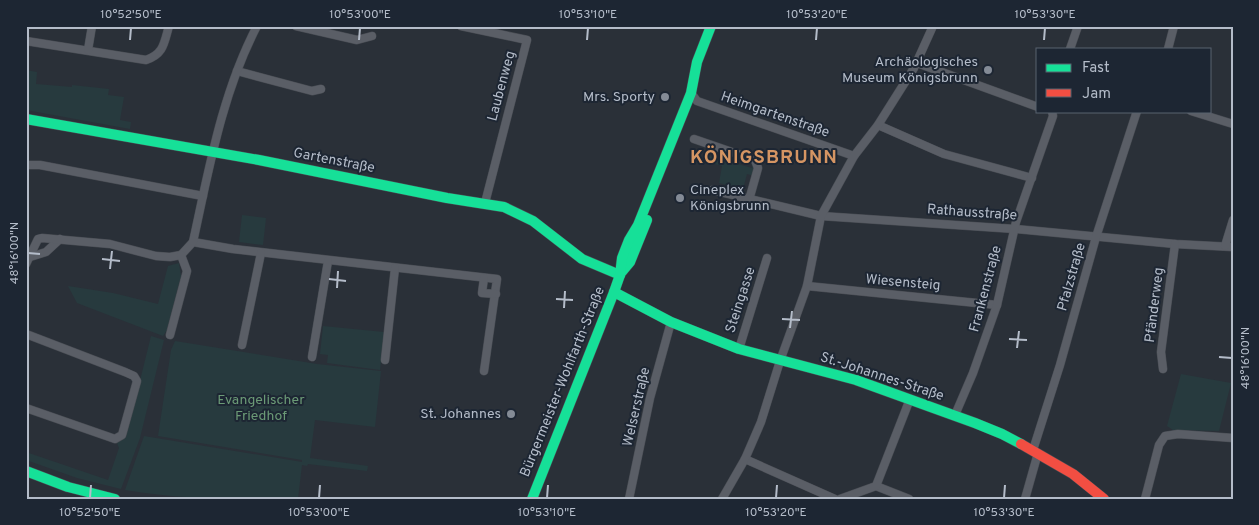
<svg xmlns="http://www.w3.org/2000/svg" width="1259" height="525" viewBox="0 0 1259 525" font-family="Overpass,sans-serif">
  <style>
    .green { fill: #273a3e }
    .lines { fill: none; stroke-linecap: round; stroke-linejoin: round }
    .street-casing { stroke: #484c53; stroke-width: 9 }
    .fast-casing { stroke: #484c53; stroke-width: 11 }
    .jam-casing { stroke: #484c53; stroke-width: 11 }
    .street { stroke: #5a5e66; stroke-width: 8 }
    .fast { stroke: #16e098; stroke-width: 10 }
    .jam { stroke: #f24e42; stroke-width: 10 }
    .ticks { fill: none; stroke: #b4bcc9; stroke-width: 2 }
    .poi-dot { fill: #848b96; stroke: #1d2633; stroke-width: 2 }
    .labels { text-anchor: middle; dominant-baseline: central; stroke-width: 4; stroke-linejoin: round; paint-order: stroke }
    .poi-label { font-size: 14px; fill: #b4bcc9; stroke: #1d2633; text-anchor: end }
    .street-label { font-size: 14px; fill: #b4bcc9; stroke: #1d2633 }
    .park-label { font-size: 14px; fill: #6b9a76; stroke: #1d2633 }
    .district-label { font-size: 19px; font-weight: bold; letter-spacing: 1px; fill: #d59563; stroke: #1d2633 }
    .neatline { fill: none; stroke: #b4bcc9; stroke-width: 2 }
    .ticks-label { font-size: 12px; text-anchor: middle; fill: #b4bcc9 }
  </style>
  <rect width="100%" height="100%" fill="#2a3038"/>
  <!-- green -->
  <g class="green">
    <polygon points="26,70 37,72 36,84 72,87 72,85 109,89 108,95 124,97 120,120 131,122 130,129 26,110"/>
    <polygon points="706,155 752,168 751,161 755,169 754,176 747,174 743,189 719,183 722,166 704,161"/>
    <polygon points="242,215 266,218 263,245 239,242"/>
    <polygon points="179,263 181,276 167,330 163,336 77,303 68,286 113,293 158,304 168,266"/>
    <polygon points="323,326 384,332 380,370 327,363 328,355 320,354"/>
    <polygon points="151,336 164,340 140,438 121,489 77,478 26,460 26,452 108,480 119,448 117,443 126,437"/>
    <path d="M175,341L317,364L381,371L375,427L315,420L310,458L368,466L367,471L308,464L307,466L302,465L298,499C240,499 182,500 125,490L144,436L302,462V460L158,436L171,350Z"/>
    <polygon points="1181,374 1231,383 1219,431 1173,430 1167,426"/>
  </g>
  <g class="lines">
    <!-- street casing -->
    <g class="street-casing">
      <g id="street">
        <polyline points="296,26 357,40 372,36"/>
        <polyline points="461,26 527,40 485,203"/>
        <path d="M26,41L146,60C164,54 164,43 169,26"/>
        <polyline points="1070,49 1078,26"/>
        <polyline points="1168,49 1174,26"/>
        <polyline points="88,50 92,26"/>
        <polyline points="917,63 1038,107"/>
        <polyline points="237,71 312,91 321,89"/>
        <polyline points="691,93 697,101 854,156"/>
        <polyline points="1191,111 1233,124"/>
        <polyline points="878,125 944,154 1032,178"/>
        <polyline points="694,139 755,160 758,168 749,200"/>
        <polyline points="26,165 40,165 203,196"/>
        <polyline points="712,190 821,216 1015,229 1175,244 1233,247"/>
        <polyline points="193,242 233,249 497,279 484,371"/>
        <polyline points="1225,246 1233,220"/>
        <polyline points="30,257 46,252 60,239"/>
        <path d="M26,264L38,239L42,238L110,244L156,256L170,257L181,255L193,242C209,169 222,93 257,26"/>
        <polyline points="484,278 482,293 496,294"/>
        <polyline points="807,286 997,305"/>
        <polyline points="26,334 125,372 134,376 137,381 122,435 115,439 26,408"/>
        <polyline points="170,335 187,271 181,255"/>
        <polyline points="242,345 261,253"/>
        <polyline points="739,349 767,258"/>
        <polyline points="312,357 328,261"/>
        <polyline points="385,360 395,268"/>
        <polyline points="1163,369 1161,352 1175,244"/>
        <polyline points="955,415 973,373 997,305 1016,222 1053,116 1052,111"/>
        <polyline points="1033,450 1060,365 1096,237 1137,111"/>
        <polyline points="745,459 835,499"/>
        <polyline points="876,486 909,499"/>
        <polyline points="629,499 650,398 671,322"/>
        <polyline points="722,499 745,459 761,422 780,361 807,286 821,216 854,156 878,125 914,68 933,26"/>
        <polyline points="840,499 876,486 910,399"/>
        <polyline points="1025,499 1038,453"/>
        <polyline points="1145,499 1159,445 1165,436 1178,434 1233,438"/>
      </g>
    </g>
    <!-- fast casing -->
    <g class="fast-casing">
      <g id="fast">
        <polyline points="26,119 259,160 447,198 504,207 533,221 582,259 620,275"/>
        <polyline points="620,274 630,262 647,220"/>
        <polyline points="614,292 671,322 739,349 856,380 975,423 1002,434 1021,444"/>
        <polyline points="26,471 68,487 115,499"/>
        <polyline points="532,499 614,292 620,275 622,258 629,240 638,225 691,93 697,62 711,26"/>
      </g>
    </g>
    <!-- jam casing -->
    <g class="jam-casing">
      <polyline id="jam" points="1021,444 1073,474 1104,499"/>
    </g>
    <!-- street -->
    <use href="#street" class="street"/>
    <!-- fast -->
    <use href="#fast" class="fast"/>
    <!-- jam -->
    <use href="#jam" class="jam"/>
  </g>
  <!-- ticks -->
  <path class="ticks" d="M130,40L131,28M359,40L360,28M587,40L588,28M816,40L817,28M1044,40L1045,28M28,253L40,254M102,259L120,261M110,269L112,251M329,279L346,281M337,288L338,271M556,299L573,300M564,308L565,291M782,319L800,320M790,328L792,311M1009,339L1027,340M1017,348L1019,331M1219,357L1232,358M90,498L91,485M319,498L320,485M547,498L548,485M776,498L777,485M1004,498L1005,485"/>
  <!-- markers -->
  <g class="poi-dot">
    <circle cx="988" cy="70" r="5"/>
    <circle cx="665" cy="97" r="5"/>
    <circle cx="680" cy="198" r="5"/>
    <circle cx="511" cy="414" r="5"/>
  </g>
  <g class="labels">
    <!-- poi labels -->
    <g class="poi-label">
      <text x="978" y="62">Archäologisches<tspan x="978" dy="16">Museum Königsbrunn</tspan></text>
      <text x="655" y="97">Mrs. Sporty</text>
      <text x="690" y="190" text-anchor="start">Cineplex<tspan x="690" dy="16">Königsbrunn</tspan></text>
      <text x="501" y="414">St. Johannes</text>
    </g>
    <!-- street labels -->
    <g class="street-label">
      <text transform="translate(502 86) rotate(-75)">Laubenweg</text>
      <text transform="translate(775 115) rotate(19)">Heimgartenstraße</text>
      <text transform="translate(334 161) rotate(11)">Gartenstraße</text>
      <text transform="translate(972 213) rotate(4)">Rathausstraße</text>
      <text transform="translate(1072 277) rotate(-74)">Pfalzstraße</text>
      <text transform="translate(903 283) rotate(5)">Wiesensteig</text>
      <text transform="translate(986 289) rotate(-75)">Frankenstraße</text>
      <text transform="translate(741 300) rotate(-72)">Steingasse</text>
      <text transform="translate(1155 305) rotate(-83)">Pfänderweg</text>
      <text transform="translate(882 377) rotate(18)">St.-Johannes-Straße</text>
      <text transform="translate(563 382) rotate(-68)">Bürgermeister-Wohlfarth-Straße</text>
      <text transform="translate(637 407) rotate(-77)">Welserstraße</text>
    </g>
    <!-- park labels -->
    <g class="park-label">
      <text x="261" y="400">Evangelischer<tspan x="261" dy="16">Friedhof</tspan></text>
    </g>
    <!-- district labels -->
    <g class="district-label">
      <text x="764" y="158">KÖNIGSBRUNN</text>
    </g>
  </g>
  <!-- border -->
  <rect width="1259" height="525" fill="none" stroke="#1d2633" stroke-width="55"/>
  <!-- legend -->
  <rect x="1036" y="48" width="175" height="65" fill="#1d2633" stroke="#59626f"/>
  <rect x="1046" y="64" width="25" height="8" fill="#16e098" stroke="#59626f"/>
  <text x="1082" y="72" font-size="15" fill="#b4bcc9">Fast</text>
  <rect x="1046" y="89" width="25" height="8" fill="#f24e42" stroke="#59626f"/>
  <text x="1082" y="98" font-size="15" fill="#b4bcc9">Jam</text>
  <rect x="28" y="28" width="1204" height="470" class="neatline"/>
  <g class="ticks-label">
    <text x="131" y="18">10°52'50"E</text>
    <text x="360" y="18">10°53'00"E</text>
    <text x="588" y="18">10°53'10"E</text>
    <text x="817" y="18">10°53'20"E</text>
    <text x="1045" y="18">10°53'30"E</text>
    <text transform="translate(14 253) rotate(-90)" y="4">48°16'00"N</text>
    <text transform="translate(1245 358) rotate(-90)" y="4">48°16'00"N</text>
    <text x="90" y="516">10°52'50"E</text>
    <text x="319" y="516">10°53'00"E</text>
    <text x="547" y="516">10°53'10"E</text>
    <text x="776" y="516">10°53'20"E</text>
    <text x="1004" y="516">10°53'30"E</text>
  </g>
</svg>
